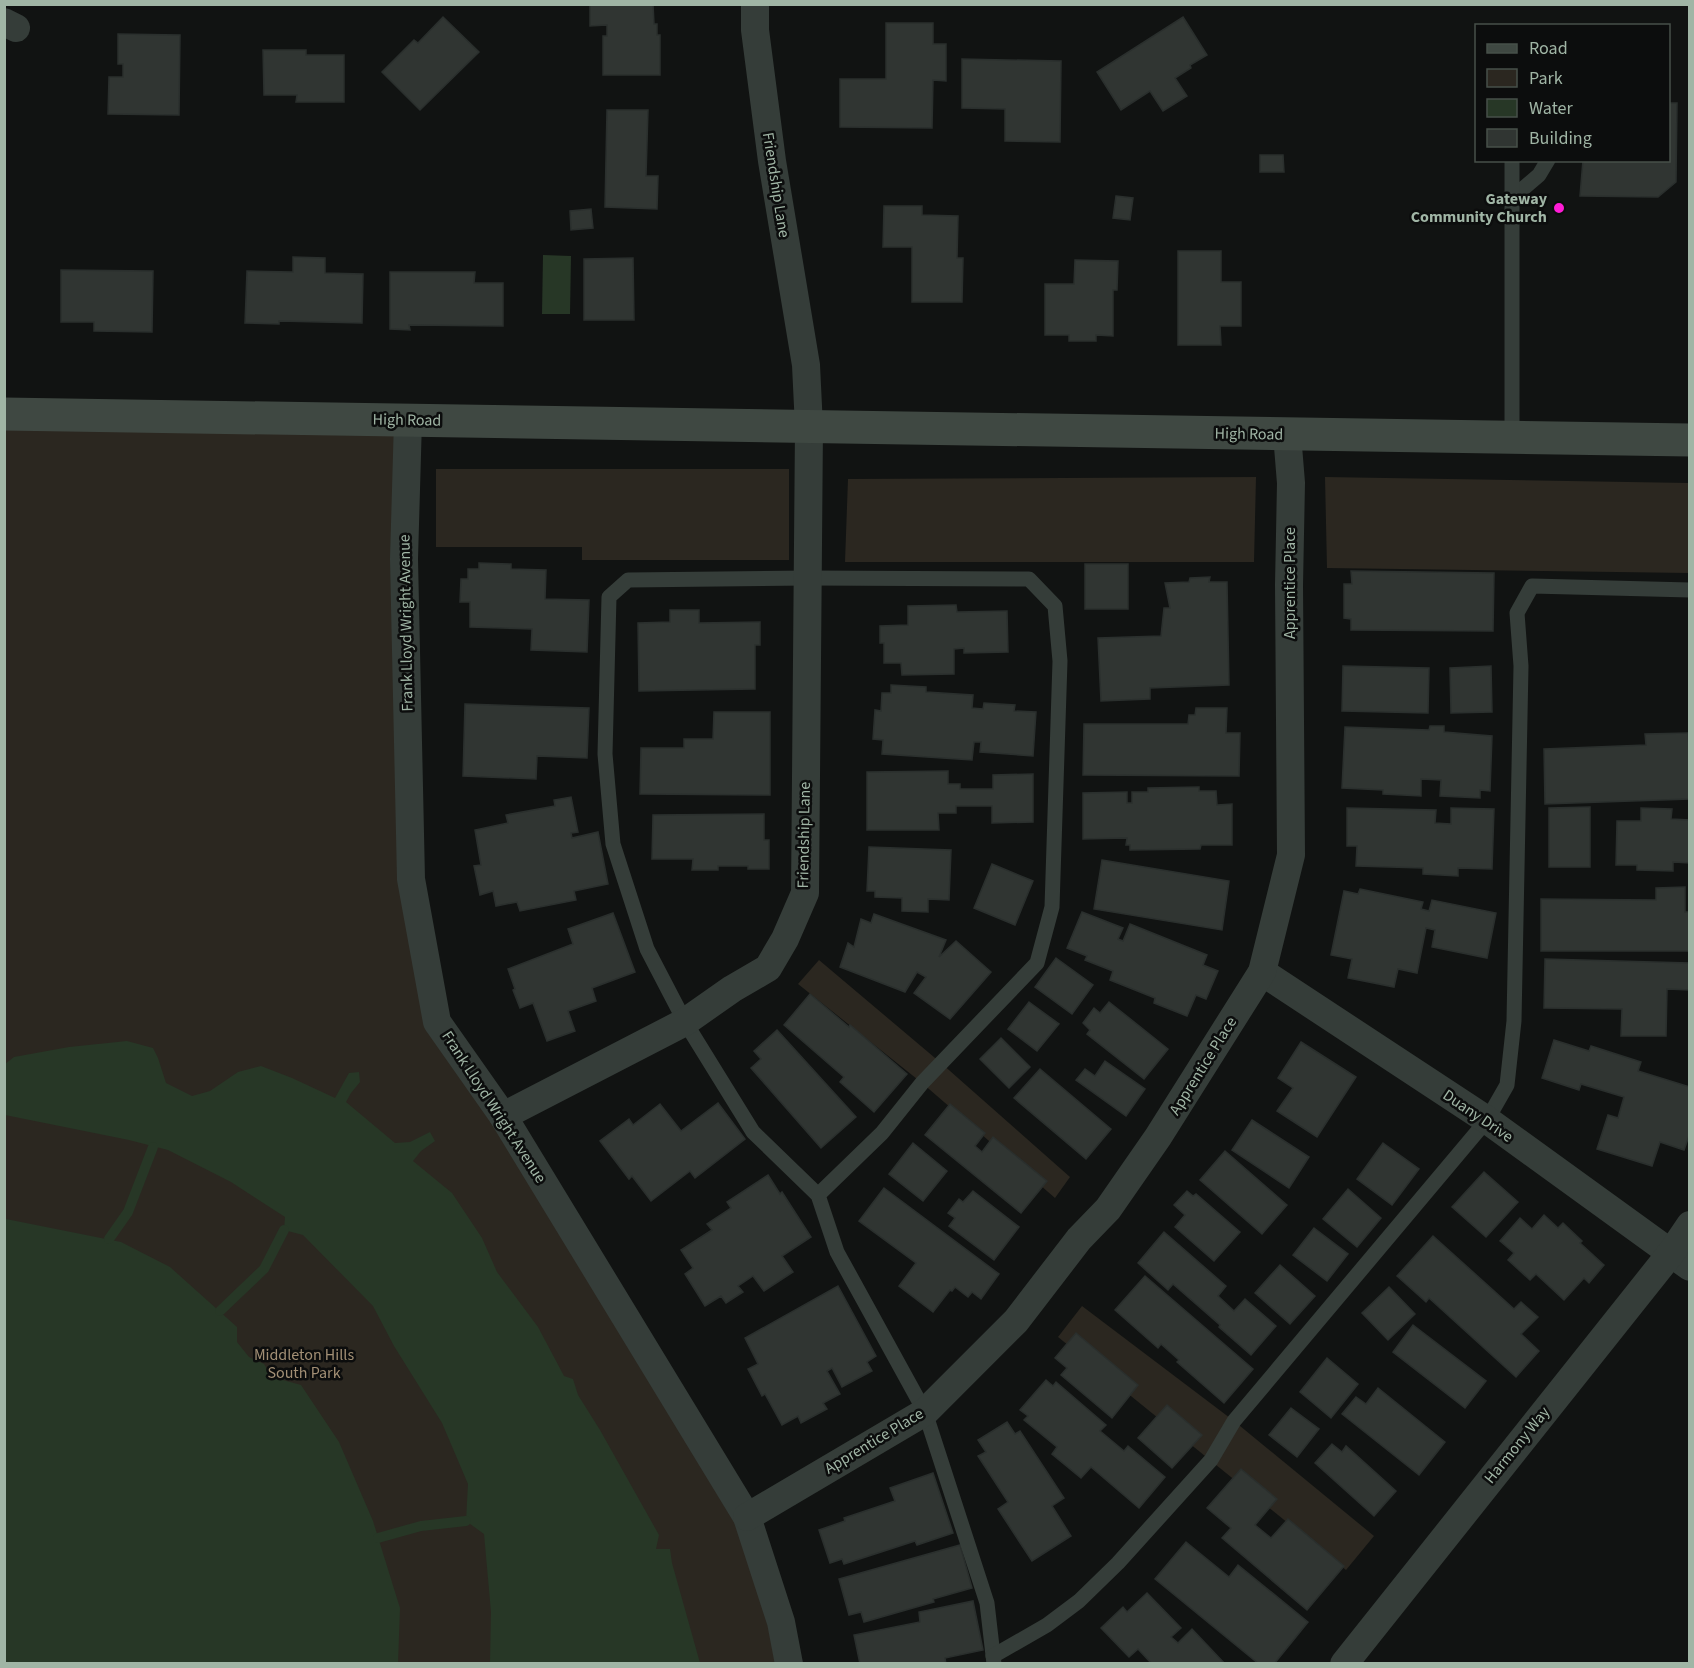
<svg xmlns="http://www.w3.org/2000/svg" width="1694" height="1668" viewBox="0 0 1694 1668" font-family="'Source Sans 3',sans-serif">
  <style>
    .green { fill: #2b2720 }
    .water { fill: #273726 }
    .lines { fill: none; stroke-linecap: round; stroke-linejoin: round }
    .stream { stroke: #273726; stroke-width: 10 }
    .building { fill: #303532; stroke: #2a2f2d; stroke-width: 1.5 }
    .lane { stroke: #353d39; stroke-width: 15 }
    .street { stroke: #353d39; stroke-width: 28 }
    .secondary { stroke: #3f4842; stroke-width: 33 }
    .poi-dot { fill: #ff1cd5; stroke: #0c0d0d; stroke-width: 2 }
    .labels { text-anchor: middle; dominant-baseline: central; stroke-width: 5; stroke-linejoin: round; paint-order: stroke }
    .street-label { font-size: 16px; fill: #a0b5a5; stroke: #0c0d0d }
    .poi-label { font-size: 16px; font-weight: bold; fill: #a0b5a5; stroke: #0c0d0d; text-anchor: end }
    .park-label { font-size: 16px; fill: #a28f75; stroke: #0c0d0d }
  </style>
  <rect width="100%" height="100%" fill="#111312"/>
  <!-- green -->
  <g class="green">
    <polygon points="5,414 408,420 411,879 437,1021 747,1517 789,1663 5,1664"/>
    <polygon points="436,469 789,469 789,560 582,560 582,547 436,547"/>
    <polygon points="1256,477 1254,562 845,562 848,479"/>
    <polygon points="1325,477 1689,483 1689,573 1327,568"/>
    <polygon points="819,960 941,1063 1070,1177 1055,1198 922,1083 798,984"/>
    <polygon points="1082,1306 1234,1421 1374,1536 1346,1570 1058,1337"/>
  </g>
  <!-- water -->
  <g class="water">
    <polygon points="543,255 571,256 570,314 542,314"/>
    <polygon points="127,1041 153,1048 158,1058 166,1083 192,1096 210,1091 238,1072 261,1066 292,1078 335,1098 349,1073 359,1072 360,1082 351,1093 346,1102 395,1143 410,1142 430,1132 435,1141 421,1151 413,1161 452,1193 482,1238 497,1272 538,1327 564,1376 573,1379 578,1395 600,1430 659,1535 656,1549 670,1549 672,1563 700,1663 490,1663 491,1612 484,1534 466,1521 468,1484 442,1423 394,1346 373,1306 303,1235 284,1230 285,1217 231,1182 168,1150 129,1140 5,1115 5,1064 14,1057 69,1047"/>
    <polygon points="6,1219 121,1242 170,1267 237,1327 237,1342 249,1357 264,1364 272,1377 301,1385 339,1442 373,1521 400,1608 398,1663 5,1663 4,1222"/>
  </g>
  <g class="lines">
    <!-- stream -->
    <g class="stream">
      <polyline points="109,1239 128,1212 153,1147"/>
      <polyline points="220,1311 264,1269 284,1230"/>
      <polyline points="378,1538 421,1526 466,1521"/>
    </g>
  </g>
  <!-- building -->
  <g class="building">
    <polygon points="590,4 653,4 654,24 657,24 657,35 660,35 660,75 603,75 603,36 607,36 607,25 590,26"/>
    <polygon points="443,17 479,52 420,110 382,72 414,40 418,43"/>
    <polygon points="1183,17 1207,55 1190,65 1191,68 1175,78 1187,96 1163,111 1150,91 1121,110 1097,72"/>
    <polygon points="886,23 933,23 933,44 946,44 946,81 933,80 932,128 840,127 840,79 886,79"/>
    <polygon points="118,34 180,35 179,115 108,114 109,77 123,77 123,64 118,64"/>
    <polygon points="263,50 306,50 306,55 344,55 344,102 296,102 297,95 264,95"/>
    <polygon points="962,59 1061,61 1060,142 1005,141 1005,109 962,108"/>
    <polygon points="1668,103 1677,103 1676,182 1658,197 1580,196 1583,160 1668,160"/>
    <polygon points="607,110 648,110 646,176 658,176 657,209 605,207"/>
    <polygon points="1260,155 1283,155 1284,172 1260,172"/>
    <polygon points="1116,196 1133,198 1130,220 1113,218"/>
    <polygon points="884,206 922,206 922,215 958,216 957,258 963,258 962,302 912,302 912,247 883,247"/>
    <polygon points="591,209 593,228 571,230 570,211"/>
    <polygon points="1178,251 1221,251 1221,282 1241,282 1241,326 1220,326 1221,345 1178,345"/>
    <polygon points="293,257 325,258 325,273 363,274 362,323 279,321 279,324 245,323 247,271 293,272"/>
    <polygon points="633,258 634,320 584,320 584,259"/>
    <polygon points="1075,260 1118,261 1117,290 1113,290 1113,336 1096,335 1096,341 1069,341 1069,335 1045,335 1045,284 1074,284"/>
    <polygon points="61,270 153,271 152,332 94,331 94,322 61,322"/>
    <polygon points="390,272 475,272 474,283 503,283 503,326 409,325 410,330 390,329"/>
    <polygon points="479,563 511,564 511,569 546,570 545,599 589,600 587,652 531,650 532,629 470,627 470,602 460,602 461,579 468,579 468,569 479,569"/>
    <rect x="1085" y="564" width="43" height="45"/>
    <polygon points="1351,571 1494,573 1493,631 1351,630 1351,619 1344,618 1344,584 1352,584"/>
    <polygon points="1210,577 1209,582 1227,582 1229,685 1150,688 1150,699 1101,701 1098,638 1161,636 1164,608 1170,608 1165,583 1189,582 1190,578"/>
    <polygon points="956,605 957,612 1007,611 1008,652 964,653 964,648 954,649 954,674 902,675 901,663 884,663 884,643 880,643 880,626 908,625 908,606"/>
    <polygon points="670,610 699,610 699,623 760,622 760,645 755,645 755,689 639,691 638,623 670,622"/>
    <polygon points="1343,666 1429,668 1428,713 1342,711"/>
    <polygon points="1491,666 1492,712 1451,713 1450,668"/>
    <polygon points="891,685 926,687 926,692 973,695 972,708 983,709 984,703 1015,705 1014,711 1036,712 1033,756 980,752 981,742 974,742 972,760 882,754 883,740 873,739 875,710 881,711 882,693 891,693"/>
    <polygon points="465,704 589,708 587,758 537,756 536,779 463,776"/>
    <polygon points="1196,708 1227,708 1226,733 1240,733 1239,776 1083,775 1084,724 1188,724 1189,715 1195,715"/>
    <polygon points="714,712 770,712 770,795 640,794 641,748 684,748 684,739 713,739"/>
    <polygon points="1430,726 1444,726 1444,732 1492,736 1490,791 1480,790 1480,798 1440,796 1441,780 1421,779 1421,796 1383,794 1383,790 1342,788 1345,727 1429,730"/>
    <polygon points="1688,733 1690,756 1690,799 1545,804 1544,749 1646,745 1645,734"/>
    <polygon points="948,771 948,784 960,784 960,789 993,789 993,775 1033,774 1033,822 992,823 992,806 956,806 956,813 938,813 939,830 867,830 867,772"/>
    <polygon points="1199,787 1199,791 1216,791 1217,805 1232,804 1232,845 1201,845 1200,849 1130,850 1130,845 1126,845 1127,838 1083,839 1083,793 1127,792 1127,803 1132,803 1132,792 1148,792 1148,788"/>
    <polygon points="571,797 578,832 571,833 572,838 598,832 608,884 574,891 576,900 520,911 517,902 496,906 493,891 480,895 474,866 481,865 475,830 508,823 506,815 555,806 554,800"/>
    <polygon points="1590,807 1590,867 1549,867 1549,808"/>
    <polygon points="1347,808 1436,810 1435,823 1451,824 1451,808 1494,809 1492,869 1458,868 1458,876 1423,874 1423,868 1356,866 1357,846 1347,846"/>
    <polygon points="1641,808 1672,809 1671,819 1690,820 1690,863 1673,862 1673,871 1637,870 1637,865 1616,865 1617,821 1641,821"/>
    <polygon points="764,814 764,840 769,840 769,869 748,869 748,866 718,866 718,870 692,870 693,859 652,859 653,815"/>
    <polygon points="869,847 951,850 949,900 928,899 928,912 902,911 902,898 875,897 875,891 867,891"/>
    <polygon points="1102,860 1229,881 1222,930 1094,909"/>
    <polygon points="992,864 1033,881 1015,925 974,908"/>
    <polygon points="1685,887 1685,912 1690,912 1690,951 1541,951 1541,899 1656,900 1656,888"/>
    <polygon points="1360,889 1423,902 1421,909 1429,911 1432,900 1496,913 1487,958 1432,947 1435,930 1426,928 1417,973 1398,969 1394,987 1348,978 1352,959 1331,955 1344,891 1358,894"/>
    <polygon points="1082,912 1123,928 1118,939 1123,941 1130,924 1207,955 1203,965 1218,971 1206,999 1196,995 1187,1016 1154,1003 1155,998 1110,980 1113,971 1085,960 1087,956 1067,948"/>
    <polygon points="613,913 635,972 592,988 596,1001 568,1011 575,1031 547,1041 533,1003 520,1008 513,990 515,989 508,969 573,944 568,929"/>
    <polygon points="874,914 946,940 939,957 956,941 991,972 950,1019 914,993 926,977 917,972 905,992 840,967 848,943 854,947 861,919 871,923"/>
    <polygon points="1056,958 1093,985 1072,1014 1035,987"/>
    <polygon points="1545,959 1690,963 1690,990 1667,989 1666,1036 1621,1036 1622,1009 1544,1008"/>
    <polygon points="810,994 849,1027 850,1025 907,1074 874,1112 840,1082 844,1077 784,1025"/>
    <polygon points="1029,1002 1059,1024 1037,1051 1008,1029"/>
    <polygon points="1109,1002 1168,1049 1144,1079 1087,1034 1090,1030 1083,1023 1094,1008 1100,1013"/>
    <polygon points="777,1030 856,1117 821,1148 751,1068 761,1059 754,1051"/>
    <polygon points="1001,1038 1030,1067 1009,1088 980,1059"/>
    <polygon points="1554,1040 1589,1051 1591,1046 1641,1062 1638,1071 1690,1087 1690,1133 1684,1150 1660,1142 1652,1166 1597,1149 1608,1115 1618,1118 1624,1097 1581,1084 1579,1090 1542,1078"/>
    <polygon points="1301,1042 1356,1077 1317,1137 1277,1111 1293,1088 1278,1078"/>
    <polygon points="1105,1061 1145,1089 1126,1116 1076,1080 1085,1069 1095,1076"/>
    <polygon points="1040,1069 1111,1129 1086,1159 1014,1098"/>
    <polygon points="718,1103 745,1139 695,1178 690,1171 651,1201 632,1176 629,1179 600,1141 629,1119 633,1125 660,1104 681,1131"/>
    <polygon points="950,1104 985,1133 975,1146 982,1152 993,1137 1047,1181 1021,1213 925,1135"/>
    <polygon points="1252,1120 1309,1157 1289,1188 1232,1150"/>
    <polygon points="913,1143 947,1171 923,1201 889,1174"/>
    <polygon points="1383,1143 1419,1169 1392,1205 1357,1179"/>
    <polygon points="1225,1151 1287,1205 1262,1234 1200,1180"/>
    <polygon points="1484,1172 1518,1202 1486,1237 1452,1207"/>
    <polygon points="768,1175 780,1194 782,1192 811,1237 782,1256 793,1272 764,1291 753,1276 738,1286 743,1292 726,1303 721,1296 705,1306 685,1274 693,1268 681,1250 712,1230 707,1224 731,1208 727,1202"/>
    <polygon points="884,1188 999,1274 981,1299 972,1292 968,1297 955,1287 952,1291 950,1290 933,1312 899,1286 916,1263 859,1221"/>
    <polygon points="1348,1189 1381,1218 1357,1247 1323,1219"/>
    <polygon points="973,1191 1019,1227 994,1260 949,1226 955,1218 948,1213 959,1199 963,1202"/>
    <polygon points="1187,1191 1193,1196 1196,1194 1240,1232 1214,1261 1175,1227 1185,1215 1174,1205"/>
    <polygon points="1544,1215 1558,1228 1563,1223 1582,1241 1580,1243 1604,1265 1589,1283 1584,1278 1564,1300 1536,1274 1530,1280 1508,1260 1514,1253 1500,1241 1520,1218 1532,1229"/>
    <polygon points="1314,1228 1348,1254 1327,1281 1293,1255"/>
    <polygon points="1164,1232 1226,1286 1218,1296 1234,1311 1245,1299 1276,1326 1251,1355 1219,1327 1220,1325 1173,1284 1168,1290 1138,1263"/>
    <polygon points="1433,1236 1514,1309 1521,1302 1538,1317 1521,1334 1539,1351 1516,1377 1429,1298 1426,1302 1397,1276"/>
    <polygon points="1280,1265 1315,1296 1290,1324 1255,1293"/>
    <polygon points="1145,1276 1253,1369 1224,1403 1177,1362 1179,1360 1161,1344 1158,1348 1115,1310"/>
    <polygon points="838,1286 876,1356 867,1362 872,1371 842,1387 832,1368 827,1371 840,1394 823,1403 827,1409 801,1423 798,1416 782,1425 765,1394 762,1396 748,1369 758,1364 745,1338"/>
    <polygon points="1389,1287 1415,1314 1388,1340 1362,1313"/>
    <polygon points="1413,1325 1486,1381 1465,1408 1393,1352"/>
    <polygon points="1076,1333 1138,1385 1112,1418 1061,1375 1067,1368 1055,1358"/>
    <polygon points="1327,1358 1358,1384 1331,1418 1300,1392"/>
    <polygon points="1046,1380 1053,1386 1056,1382 1106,1425 1100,1431 1124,1451 1128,1446 1165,1477 1139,1508 1091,1467 1081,1478 1052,1454 1057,1447 1024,1420 1028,1416 1020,1410"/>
    <polygon points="1378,1388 1445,1442 1419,1475 1342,1414 1356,1397 1366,1404"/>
    <polygon points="1167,1405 1202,1435 1172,1468 1138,1438"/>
    <polygon points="1291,1408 1319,1429 1297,1457 1269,1435"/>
    <polygon points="1007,1422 1015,1434 1020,1431 1064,1498 1052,1506 1071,1536 1032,1561 998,1509 1008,1502 978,1456 986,1452 978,1440"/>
    <polygon points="1332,1444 1342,1452 1346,1446 1396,1491 1374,1516 1315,1463"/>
    <polygon points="1241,1469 1277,1499 1255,1525 1271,1538 1288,1519 1344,1566 1307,1610 1222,1538 1231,1528 1207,1508"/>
    <polygon points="933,1473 953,1533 917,1545 915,1541 844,1564 842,1559 830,1563 819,1530 845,1521 844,1518 895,1501 890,1488"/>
    <polygon points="1186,1542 1229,1577 1238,1565 1308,1622 1274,1664 1259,1664 1155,1579"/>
    <polygon points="960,1545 972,1588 933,1599 934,1602 864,1622 861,1612 849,1615 839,1579"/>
    <polygon points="1147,1593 1181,1628 1171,1637 1178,1643 1192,1629 1225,1664 1152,1664 1138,1649 1129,1657 1101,1628 1123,1607 1127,1612"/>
    <polygon points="973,1601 983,1650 945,1658 946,1664 860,1664 854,1635 920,1622 919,1612"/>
  </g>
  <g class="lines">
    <!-- lane -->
    <g class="lane">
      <polyline points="1512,198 1539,175 1548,160"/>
      <polyline points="1512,438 1512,160"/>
      <polyline points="818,1195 882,1133 922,1083 1037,963 1052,907 1060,661 1055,606 1029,579 808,578 628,580 609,597 605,754 613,844 647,949 685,1022 753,1132 818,1195 837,1252 925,1412 987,1603 994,1664"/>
      <polyline points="993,1656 1047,1625 1079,1601 1118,1563 1211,1460 1234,1421 1487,1120 1507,1085 1514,1021 1521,666 1517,613 1532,586 1690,590"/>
    </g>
    <!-- street -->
    <g class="street">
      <polyline points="4,22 16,28"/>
      <polyline points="408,420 404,559 411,879 437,1022 503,1116 747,1517 781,1622 789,1664"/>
      <polyline points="1262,972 1487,1120 1690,1267"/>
      <polyline points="503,1116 685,1022 732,989 768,968 785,939 805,893 809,427 806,365 772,161 755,30 755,4"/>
      <polyline points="747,1517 925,1412 1016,1321 1079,1239 1108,1209 1158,1137 1262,972 1291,855 1289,585 1291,483 1287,434"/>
      <polyline points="1344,1664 1671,1253 1690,1225"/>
    </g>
    <!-- secondary -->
    <polyline class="secondary" points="4,414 1690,440"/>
  </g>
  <!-- markers -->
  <circle class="poi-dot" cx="1559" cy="208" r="6"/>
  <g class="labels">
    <!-- street labels -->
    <g class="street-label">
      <text transform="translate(776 185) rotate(81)">Friendship Lane</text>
      <text transform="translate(407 420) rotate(1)">High Road</text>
      <text transform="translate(1249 434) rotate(1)">High Road</text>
      <text transform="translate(1290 583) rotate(-90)">Apprentice Place</text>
      <text transform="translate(406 623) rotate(-91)">Frank Lloyd Wright Avenue</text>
      <text transform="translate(804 835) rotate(-89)">Friendship Lane</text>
      <text transform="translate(1203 1066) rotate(-58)">Apprentice Place</text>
      <text transform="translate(494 1107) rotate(57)">Frank Lloyd Wright Avenue</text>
      <text transform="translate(1478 1116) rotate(34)">Duany Drive</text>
      <text transform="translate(874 1441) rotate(-31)">Apprentice Place</text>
      <text transform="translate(1517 1445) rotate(-51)">Harmony Way</text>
    </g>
    <!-- poi labels -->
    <g class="poi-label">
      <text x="1547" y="199">Gateway<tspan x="1547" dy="18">Community Church</tspan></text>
    </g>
    <!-- park labels -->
    <g class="park-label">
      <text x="304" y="1355">Middleton Hills<tspan x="304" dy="18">South Park</tspan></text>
    </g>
  </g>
  <!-- border -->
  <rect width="1694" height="1668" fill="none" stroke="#a0b5a5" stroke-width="12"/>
  <!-- legend -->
  <rect x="1475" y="24" width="195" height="138" fill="#0c0d0d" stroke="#47504a" stroke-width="1.5"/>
  <rect x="1487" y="44" width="30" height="9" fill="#3f4842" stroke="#47504a" stroke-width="1.5"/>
  <text x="1529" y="54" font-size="18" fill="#a0b5a5">Road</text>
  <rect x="1487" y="69" width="30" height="18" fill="#2b2720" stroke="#47504a" stroke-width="1.5"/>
  <text x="1529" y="84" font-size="18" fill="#a0b5a5">Park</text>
  <rect x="1487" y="99" width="30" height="18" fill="#273726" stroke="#47504a" stroke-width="1.5"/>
  <text x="1529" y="114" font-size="18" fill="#a0b5a5">Water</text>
  <rect x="1487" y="129" width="30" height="18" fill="#303532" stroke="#47504a" stroke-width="1.5"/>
  <text x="1529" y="144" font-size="18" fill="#a0b5a5">Building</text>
</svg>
